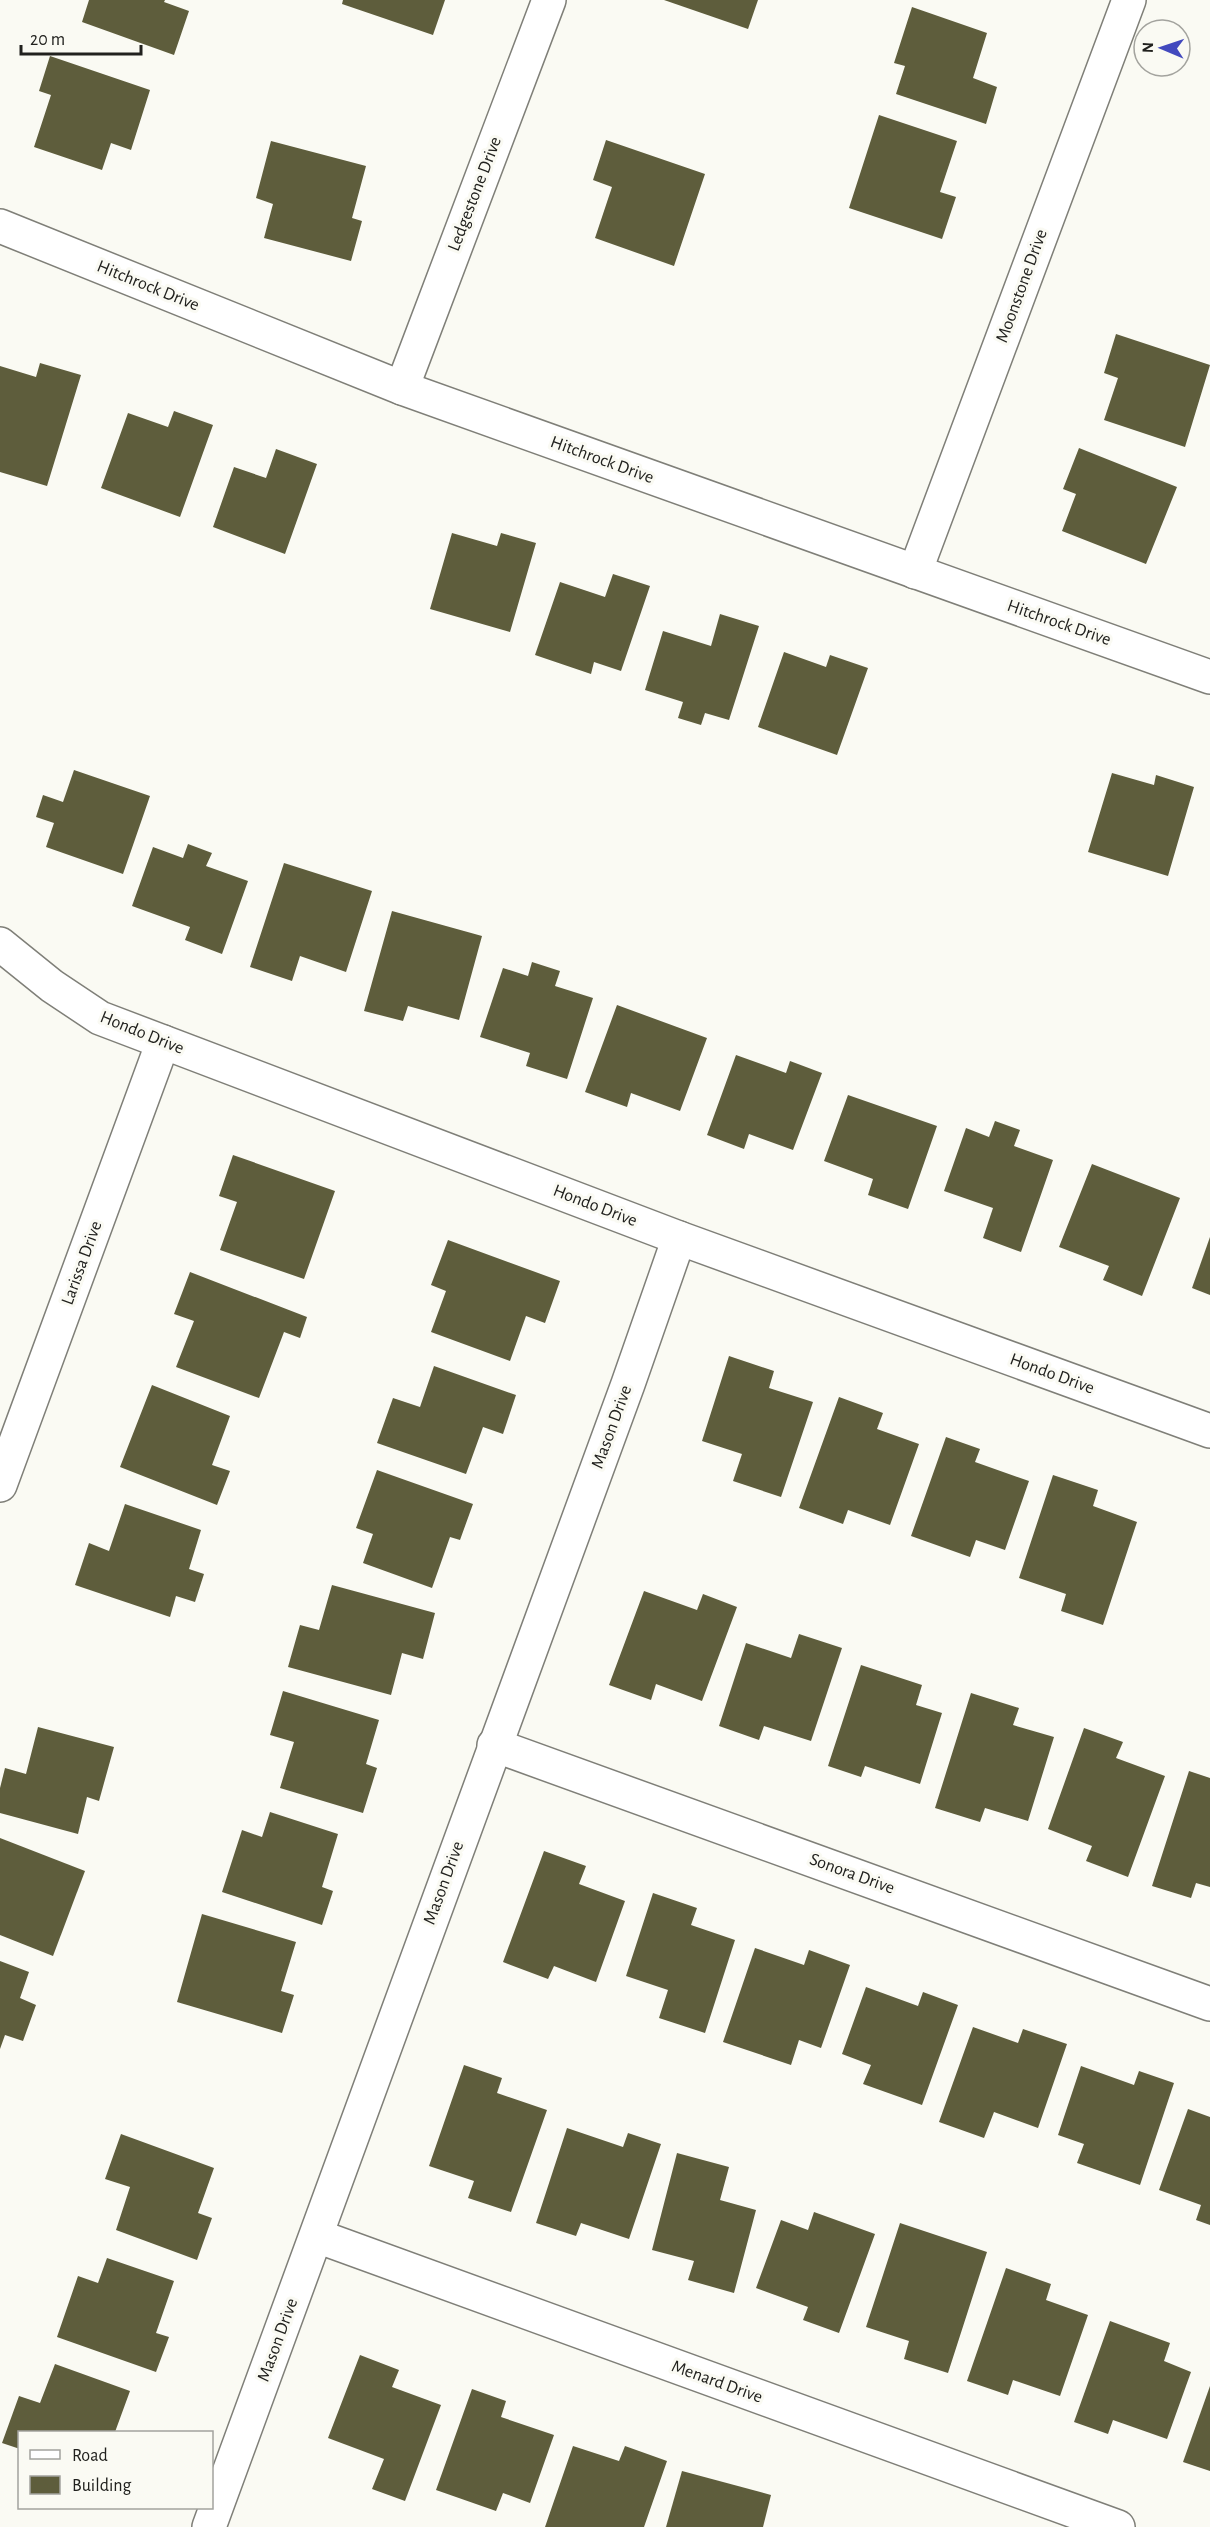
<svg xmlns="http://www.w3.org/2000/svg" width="1210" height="2527" viewBox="0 0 1210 2527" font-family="'Alegreya Sans',sans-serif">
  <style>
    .building { fill: #5e5d3c }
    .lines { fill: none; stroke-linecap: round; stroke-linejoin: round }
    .minor-casing { stroke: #7f7f78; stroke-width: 36 }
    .minor { stroke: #fff; stroke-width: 33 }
    .labels { text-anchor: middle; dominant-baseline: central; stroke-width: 6; stroke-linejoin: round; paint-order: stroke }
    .street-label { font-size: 18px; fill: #21211e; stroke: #fafaf3 }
  </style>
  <rect width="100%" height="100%" fill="#fafaf3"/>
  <!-- building -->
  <g class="building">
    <polygon points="89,0 165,0 164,2 189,11 174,55 82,22"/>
    <polygon points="343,0 445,0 433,35 342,4"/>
    <polygon points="664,0 758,0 748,29"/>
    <polygon points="912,7 987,33 973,78 997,87 986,124 896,94 905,66 894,63"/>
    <polygon points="50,56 150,90 131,150 111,143 102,170 34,147 51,95 39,91"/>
    <polygon points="879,115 957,141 940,192 956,197 942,239 849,208"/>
    <polygon points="606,140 705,174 674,266 595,238 612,187 593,180"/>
    <polygon points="271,141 366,166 352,218 362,221 351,261 264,238 273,204 256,198"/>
    <polygon points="1116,334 1210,365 1185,447 1104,420 1118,378 1104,373"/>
    <polygon points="40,363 81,375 47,486 0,472 0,366 36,377"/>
    <polygon points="174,411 213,425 180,517 101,488 128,413 168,427"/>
    <polygon points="1079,448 1177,487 1146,564 1062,531 1076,494 1063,489"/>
    <polygon points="276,449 317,464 285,554 213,527 234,467 266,478"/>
    <polygon points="452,533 497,546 501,533 536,543 510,632 430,609"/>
    <polygon points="613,574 650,586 621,671 594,662 591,674 535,655 560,582 605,597"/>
    <polygon points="720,614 759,626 729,720 705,713 701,725 678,718 683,702 645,690 663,631 711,646"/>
    <polygon points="784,652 826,667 830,655 868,668 837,755 758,727"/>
    <polygon points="74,770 150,796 123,874 46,847 54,823 36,817 43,795 63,802"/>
    <polygon points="1112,773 1154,785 1156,775 1194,787 1168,876 1088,852"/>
    <polygon points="188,844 212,853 206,866 248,881 222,954 185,940 190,927 132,906 153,847 183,858"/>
    <polygon points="284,863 372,891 346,972 300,956 292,981 250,967"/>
    <polygon points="392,911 482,936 459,1020 408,1006 403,1021 364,1011"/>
    <polygon points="532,962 560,971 555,986 593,998 567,1079 526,1066 530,1053 480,1037 503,968 528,976"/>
    <polygon points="617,1005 707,1038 680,1111 631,1093 627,1107 585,1092"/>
    <polygon points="736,1055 786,1073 790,1061 822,1073 793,1150 749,1134 744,1149 707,1135"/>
    <polygon points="848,1095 937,1126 908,1209 868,1195 873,1179 824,1161"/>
    <polygon points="995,1121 1020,1130 1014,1146 1053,1160 1021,1252 983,1238 993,1208 944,1191 966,1128 989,1137"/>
    <polygon points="233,1155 335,1191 304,1279 220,1250 237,1202 219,1196"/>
    <polygon points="1092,1164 1180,1198 1142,1296 1103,1280 1109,1266 1059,1247"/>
    <polygon points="1210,1237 1210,1295 1192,1288"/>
    <polygon points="448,1240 560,1281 545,1323 526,1316 510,1361 431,1332 446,1291 431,1285"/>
    <polygon points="190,1272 307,1317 300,1338 284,1332 259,1398 176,1367 194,1321 174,1314"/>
    <polygon points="729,1356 774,1371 769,1388 813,1402 781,1497 733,1481 742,1454 702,1441"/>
    <polygon points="434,1366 516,1395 503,1434 483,1427 466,1474 377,1443 393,1398 420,1407"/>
    <polygon points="152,1385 230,1416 212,1465 230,1471 217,1505 120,1467"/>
    <polygon points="839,1397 883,1413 877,1429 919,1444 890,1525 848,1510 843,1524 799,1508"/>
    <polygon points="946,1437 980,1449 975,1462 1029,1481 1005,1550 976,1540 970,1557 911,1536"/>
    <polygon points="377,1470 473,1504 460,1540 450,1537 432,1588 363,1563 373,1534 356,1528"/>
    <polygon points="1053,1475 1098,1490 1093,1506 1137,1522 1103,1625 1061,1611 1066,1594 1019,1578"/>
    <polygon points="125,1504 201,1530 189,1569 204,1574 195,1602 176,1596 170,1617 75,1585 89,1543 109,1551"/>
    <polygon points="332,1585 435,1613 423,1659 402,1653 391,1695 288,1667 300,1625 319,1630"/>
    <polygon points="644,1591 697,1610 703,1594 737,1607 702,1701 656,1684 651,1700 609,1685"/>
    <polygon points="799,1634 842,1648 811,1741 764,1726 759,1740 719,1726 746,1643 791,1658"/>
    <polygon points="861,1665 922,1685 916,1705 942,1713 920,1784 865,1766 861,1777 828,1766"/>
    <polygon points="283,1691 379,1720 366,1764 377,1768 363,1813 280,1788 294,1742 270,1735"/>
    <polygon points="971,1693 1019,1708 1013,1725 1054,1737 1028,1821 985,1808 980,1822 935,1808"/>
    <polygon points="38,1727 114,1747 99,1801 87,1797 78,1834 0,1813 0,1788 5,1768 26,1774"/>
    <polygon points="1084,1728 1123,1742 1116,1758 1165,1776 1128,1877 1086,1861 1092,1846 1048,1829"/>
    <polygon points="1189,1771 1210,1778 1210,1887 1196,1883 1191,1898 1152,1886"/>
    <polygon points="270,1812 338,1834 322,1887 333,1891 322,1925 222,1892 242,1830 262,1837"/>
    <polygon points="0,1838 85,1871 53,1956 0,1935"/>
    <polygon points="544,1851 586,1866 579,1884 625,1901 596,1982 554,1966 548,1979 503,1962"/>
    <polygon points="653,1893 697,1908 691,1925 735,1940 705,2033 659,2018 668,1990 626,1976"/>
    <polygon points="202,1914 296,1942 281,1991 294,1995 282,2033 177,2002"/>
    <polygon points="755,1948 804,1965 809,1950 850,1965 821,2048 799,2040 791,2065 723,2042"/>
    <polygon points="0,1961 29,1972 20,1998 36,2005 23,2041 5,2035 0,2049"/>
    <polygon points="866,1987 918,2006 923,1992 958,2005 922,2105 863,2084 871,2065 842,2054"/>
    <polygon points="973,2027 1018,2043 1023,2029 1067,2044 1038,2128 994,2112 984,2138 939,2122"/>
    <polygon points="464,2065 502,2078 497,2093 547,2110 511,2212 468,2198 474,2181 429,2166"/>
    <polygon points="1081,2066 1134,2085 1139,2071 1174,2083 1140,2185 1077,2163 1084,2144 1058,2135"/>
    <polygon points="1188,2109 1210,2117 1210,2225 1196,2220 1201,2205 1159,2190"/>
    <polygon points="567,2128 623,2147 628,2133 661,2144 629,2239 581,2223 576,2236 536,2223"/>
    <polygon points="121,2134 214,2168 198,2213 212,2218 197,2260 116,2230 130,2187 105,2179"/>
    <polygon points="677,2153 729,2167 720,2200 756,2210 734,2293 688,2280 694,2261 652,2250"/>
    <polygon points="814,2212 875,2234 839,2333 803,2320 808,2307 756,2288 781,2220 808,2230"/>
    <polygon points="900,2223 987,2252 948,2373 904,2359 909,2341 866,2327"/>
    <polygon points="107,2258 174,2281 156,2333 169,2337 156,2372 57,2337 78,2276 98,2283"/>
    <polygon points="1006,2268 1051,2284 1046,2300 1088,2315 1060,2396 1013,2380 1008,2395 967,2381"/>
    <polygon points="1110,2321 1170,2343 1164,2361 1191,2372 1167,2439 1113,2420 1108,2434 1074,2422"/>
    <polygon points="360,2355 399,2370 392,2387 441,2405 405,2501 372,2489 384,2459 328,2438"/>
    <polygon points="55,2364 130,2391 115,2432 20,2432 20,2449 2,2443 19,2396 40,2403"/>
    <polygon points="1210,2386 1210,2471 1183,2462"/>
    <polygon points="472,2389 506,2401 501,2417 554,2435 530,2503 503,2493 496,2511 436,2490"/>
    <polygon points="573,2446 619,2461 625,2446 667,2461 644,2527 545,2527"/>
    <polygon points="682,2471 771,2495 763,2527 666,2527"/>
  </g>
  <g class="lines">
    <!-- minor casing -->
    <g class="minor-casing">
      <g id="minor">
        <polyline points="0,226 402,388 1210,677"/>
        <polyline points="402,388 549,0"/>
        <polyline points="915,572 1129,0"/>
        <polyline points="0,944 52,986 100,1018 679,1238 1210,1431"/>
        <polyline points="0,1485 163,1042"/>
        <polyline points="494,1745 1210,2004"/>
        <polyline points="317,2236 1118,2527"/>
        <polyline points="209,2527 628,1384 679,1238"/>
      </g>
    </g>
    <!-- minor -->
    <use href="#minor" class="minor"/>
  </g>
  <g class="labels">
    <!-- street labels -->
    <g class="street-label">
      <text transform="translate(475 194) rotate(-69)">Ledgestone Drive</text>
      <text transform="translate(148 286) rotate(22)">Hitchrock Drive</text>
      <text transform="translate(1022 286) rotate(-70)">Moonstone Drive</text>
      <text transform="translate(602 460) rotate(20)">Hitchrock Drive</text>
      <text transform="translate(1059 623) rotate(19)">Hitchrock Drive</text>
      <text transform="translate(142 1033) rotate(22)">Hondo Drive</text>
      <text transform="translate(595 1206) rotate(21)">Hondo Drive</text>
      <text transform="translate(82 1263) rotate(-70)">Larissa Drive</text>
      <text transform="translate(1052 1374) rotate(20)">Hondo Drive</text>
      <text transform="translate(612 1427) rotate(-70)">Mason Drive</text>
      <text transform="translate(852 1874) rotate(20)">Sonora Drive</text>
      <text transform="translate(444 1883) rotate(-70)">Mason Drive</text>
      <text transform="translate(278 2340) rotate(-70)">Mason Drive</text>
      <text transform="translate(717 2382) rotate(20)">Menard Drive</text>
    </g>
  </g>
  <!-- legend -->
  <rect x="18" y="2431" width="195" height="78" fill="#fafaf3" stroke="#a3a39e" stroke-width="1.5"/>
  <rect x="30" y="2450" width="30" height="9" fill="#ffffff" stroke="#a3a39e" stroke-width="1.5"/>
  <text x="72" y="2461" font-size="18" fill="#21211e">Road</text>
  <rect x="30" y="2476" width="30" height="18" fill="#5e5d3c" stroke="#a3a39e" stroke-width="1.5"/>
  <text x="72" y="2491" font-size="18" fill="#21211e">Building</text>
  <!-- north arrow -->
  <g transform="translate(1162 48) rotate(272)"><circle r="28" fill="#fafaf3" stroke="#a3a39e" stroke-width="1.5"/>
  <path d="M0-4.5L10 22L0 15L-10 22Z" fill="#4249be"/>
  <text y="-9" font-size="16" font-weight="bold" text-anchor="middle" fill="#21211e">N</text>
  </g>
  <!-- scale -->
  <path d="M21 45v9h120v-9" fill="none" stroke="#21211e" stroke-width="3"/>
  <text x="30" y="45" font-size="18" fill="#21211e" stroke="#fafaf3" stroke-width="4.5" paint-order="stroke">20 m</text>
</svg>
